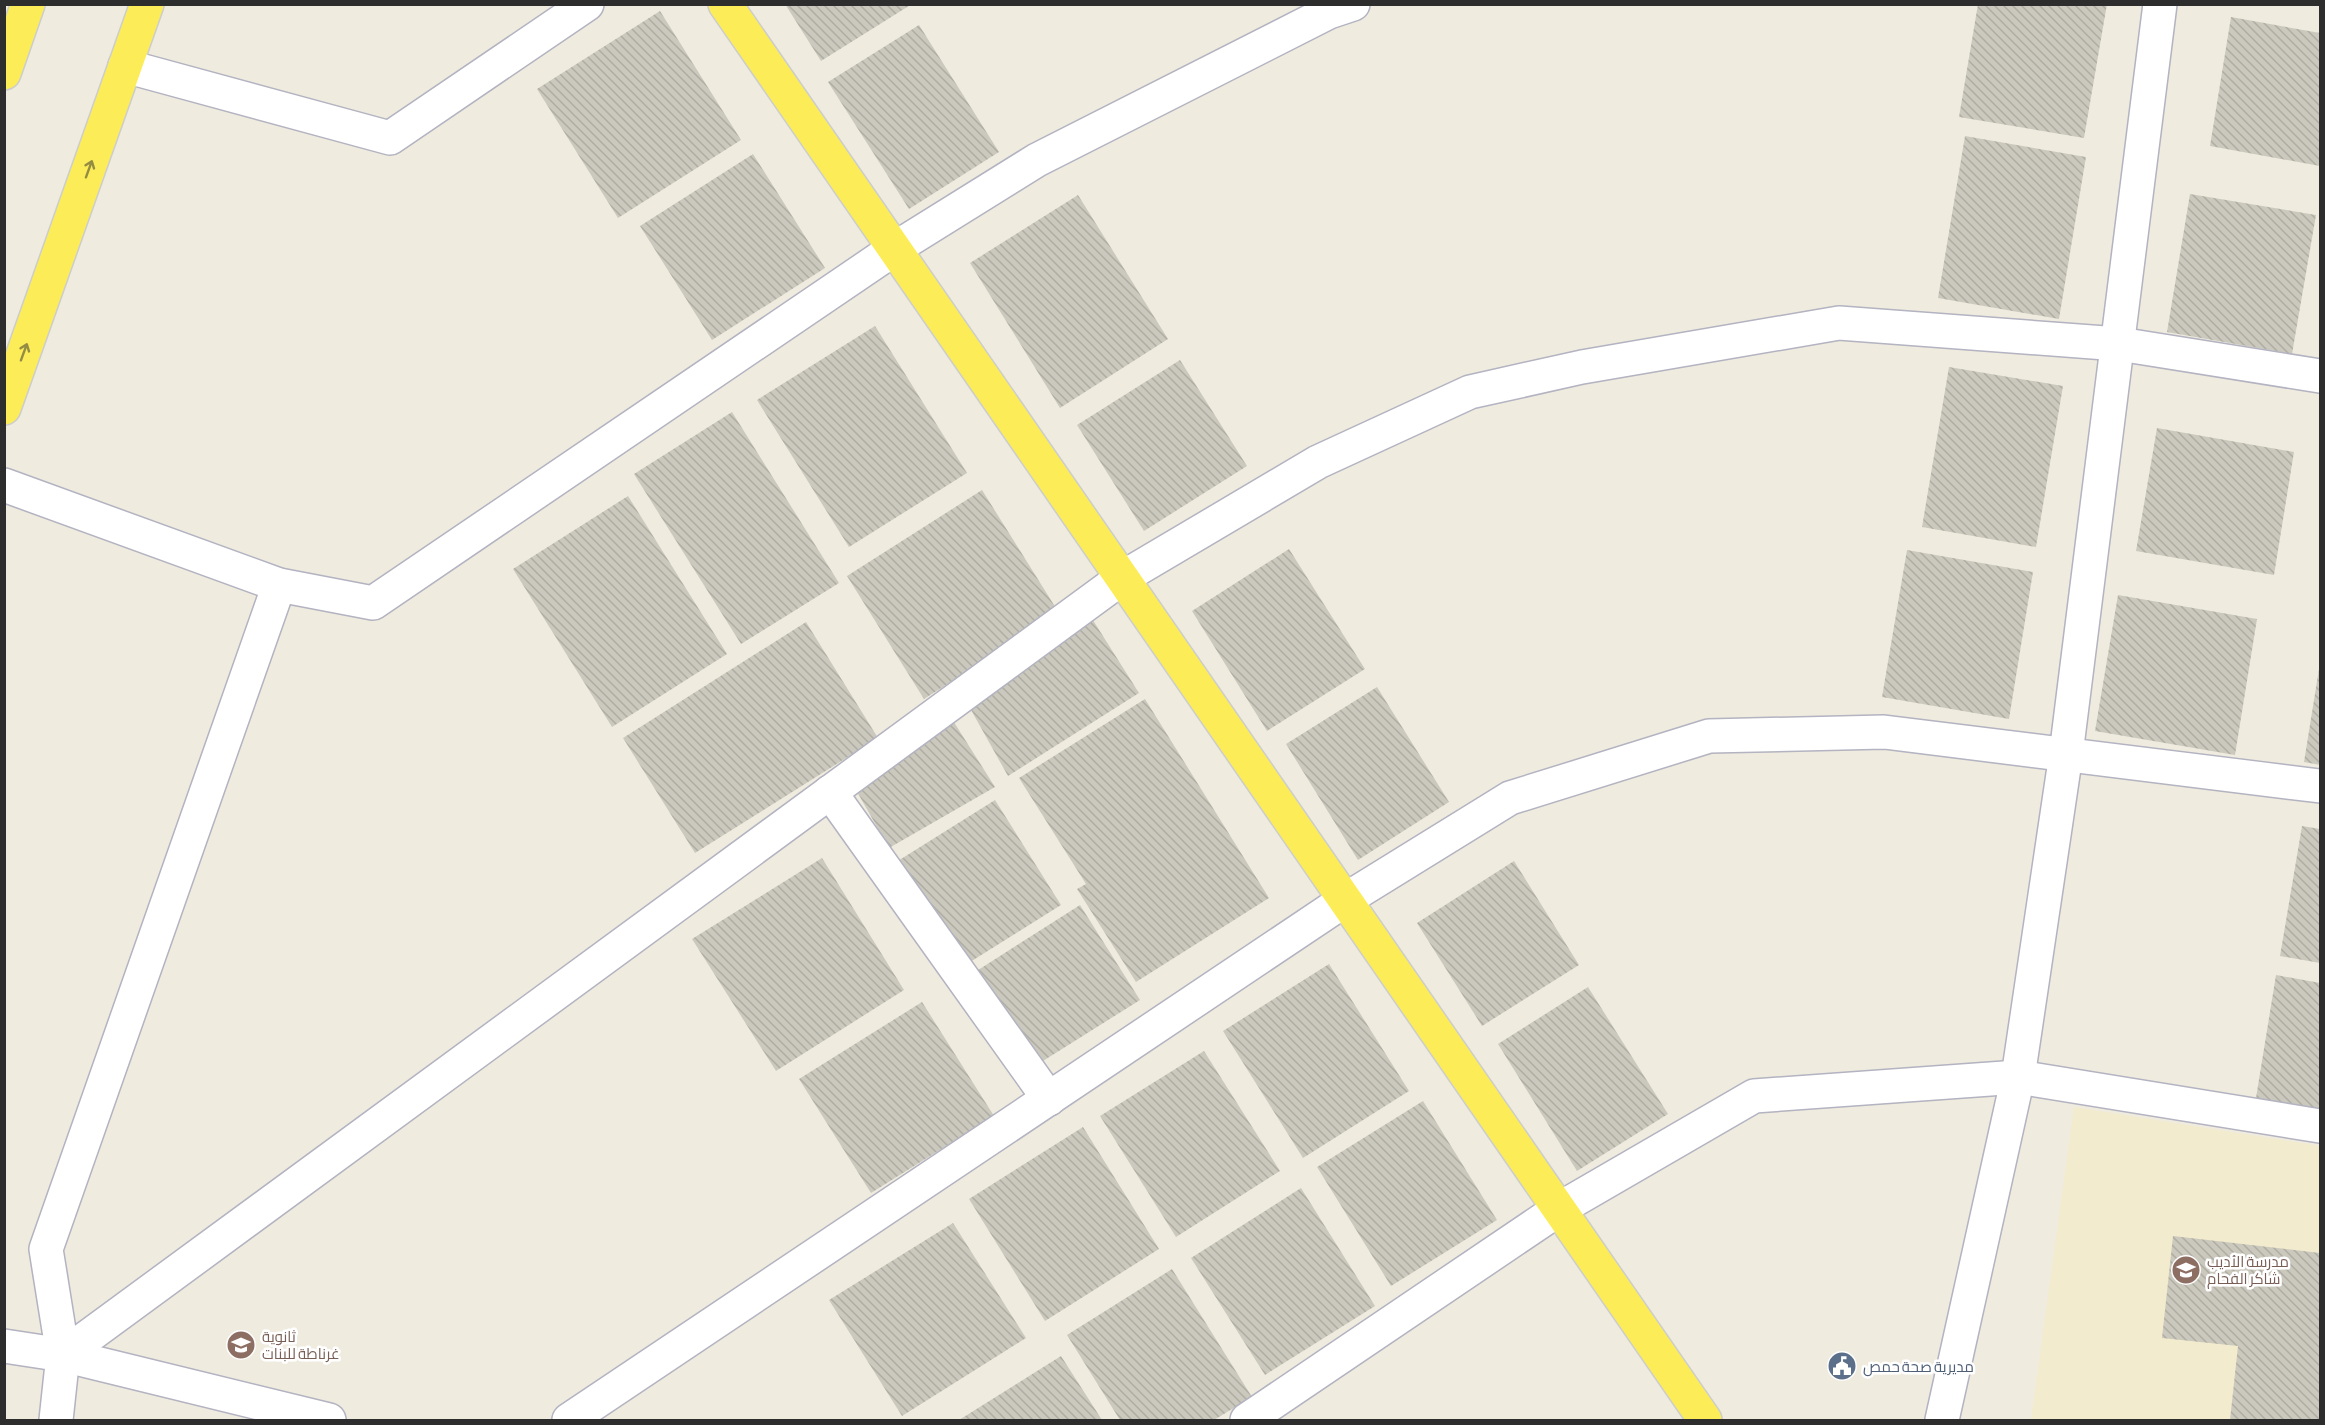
<svg xmlns="http://www.w3.org/2000/svg" width="2325" height="1425" viewBox="0 0 2325 1425" font-family="'Asap Condensed',Cairo,sans-serif">
  <style>
    .education { fill: #f2ebce }
    .building { fill: url(#building-back-hatch) }
    .lines { fill: none; stroke-linecap: round; stroke-linejoin: round }
    .minor-casing { stroke: #b3b3c1; stroke-width: 36 }
    .major-casing { stroke: #cdcdcd; stroke-width: 36 }
    .minor { stroke: #fff; stroke-width: 33 }
    .major { stroke: #fbec58; stroke-width: 33 }
    .oneway { stroke: #948c42 }
    .labels { text-anchor: middle; dominant-baseline: central; stroke-width: 5; stroke-linejoin: round; paint-order: stroke }
    .education-label { font-size: 15px; fill: #785e54; stroke: #fff; text-anchor: start }
    .service-label { font-size: 15px; fill: #4e5e75; stroke: #fff; text-anchor: start }
  </style>
  <defs>
    <pattern id="building-back-hatch" width="6" height="6" patternUnits="userSpaceOnUse" patternTransform="scale(1.5)"><rect width="6" height="6" fill="#cbc9bd"/><path d="M-1 5l2 2M0 0l6 6M5-1l2 2" fill="none" stroke="#afada3"/></pattern>
  </defs>
  <rect width="100%" height="100%" fill="#efebdf"/>
  <!-- education -->
  <polygon class="education" points="2074,1107 2320,1146 2320,1420 2031,1420"/>
  <!-- building -->
  <g class="building">
    <polygon points="785,4 912,4 821,61"/>
    <polygon points="1978,4 2107,4 2084,138 1959,117"/>
    <polygon points="660,11 741,140 618,218 537,89"/>
    <polygon points="2231,17 2320,33 2320,166 2210,146"/>
    <polygon points="919,25 999,152 909,209 828,82"/>
    <polygon points="1965,136 2086,157 2059,319 1938,298"/>
    <polygon points="753,154 825,268 712,340 640,226"/>
    <polygon points="2190,194 2316,215 2292,354 2167,332"/>
    <polygon points="1078,195 1168,339 1060,408 970,263"/>
    <polygon points="875,326 967,473 849,547 757,400"/>
    <polygon points="1180,360 1247,466 1144,531 1077,425"/>
    <polygon points="1949,367 2063,386 2036,547 1922,527"/>
    <polygon points="732,412 839,583 741,644 634,474"/>
    <polygon points="2157,428 2294,452 2274,575 2136,551"/>
    <polygon points="982,490 1059,613 924,699 847,576"/>
    <polygon points="628,496 727,654 612,727 513,569"/>
    <polygon points="1289,549 1365,669 1267,731 1192,611"/>
    <polygon points="1907,550 2033,572 2009,719 1882,697"/>
    <polygon points="2118,595 2257,619 2235,755 2095,731"/>
    <polygon points="1089,614 1139,693 1008,776 966,701"/>
    <polygon points="806,622 878,738 695,853 623,738"/>
    <polygon points="2319,669 2320,669 2320,765 2304,762"/>
    <polygon points="1377,687 1449,802 1358,860 1286,744"/>
    <polygon points="1145,699 1269,898 1136,982 1077,889 1086,884 1019,778"/>
    <polygon points="950,716 995,787 889,848 856,790"/>
    <polygon points="995,800 1061,905 959,969 893,864"/>
    <polygon points="2302,826 2320,829 2320,963 2280,956"/>
    <polygon points="822,858 904,990 776,1071 692,939"/>
    <polygon points="1514,861 1579,965 1482,1026 1417,923"/>
    <polygon points="1080,905 1140,1000 1035,1066 975,972"/>
    <polygon points="1329,964 1409,1091 1303,1158 1223,1031"/>
    <polygon points="2276,975 2320,983 2320,1115 2255,1104"/>
    <polygon points="1588,987 1668,1114 1577,1171 1498,1044"/>
    <polygon points="922,1002 994,1116 871,1193 799,1079"/>
    <polygon points="1204,1051 1280,1171 1176,1237 1100,1116"/>
    <polygon points="1423,1101 1497,1220 1391,1286 1317,1167"/>
    <polygon points="1083,1127 1159,1249 1045,1321 969,1199"/>
    <polygon points="1301,1188 1375,1306 1265,1375 1191,1258"/>
    <polygon points="953,1223 1026,1338 902,1416 829,1300"/>
    <polygon points="2173,1236 2320,1253 2320,1420 2230,1420 2238,1346 2162,1338"/>
    <polygon points="1172,1269 1252,1397 1214,1420 1120,1420 1067,1335"/>
    <polygon points="1061,1356 1102,1420 959,1420"/>
  </g>
  <g class="lines">
    <!-- minor casing -->
    <g class="minor-casing">
      <g id="minor">
        <polyline points="125,66 390,138 587,4"/>
        <polyline points="4,485 279,585 373,603 894,249 1037,160 1329,12 1353,4"/>
        <polyline points="830,792 1049,1099"/>
        <polyline points="4,1346 63,1355 329,1420"/>
        <polyline points="63,1355 46,1249 279,585"/>
        <polyline points="56,1420 63,1355 1122,578 1318,462 1470,392 1582,367 1839,323 2119,344 2320,376"/>
        <polyline points="569,1420 1345,900 1510,798 1709,736 1884,732 2320,786"/>
        <polyline points="1247,1420 1559,1209 1754,1096 2018,1077 2320,1126"/>
        <polyline points="1942,1420 2018,1077 2066,754 2160,4"/>
      </g>
    </g>
    <!-- major casing -->
    <g class="major-casing">
      <g id="major">
        <polyline points="725,4 1705,1420"/>
        <polyline points="4,73 28,4"/>
        <polyline points="4,408 147,4"/>
      </g>
    </g>
    <!-- minor -->
    <use href="#minor" class="minor"/>
    <!-- major -->
    <use href="#major" class="major"/>
  </g>
  <!-- one-way arrows -->
  <defs><path id="oneway-shaft" d="M-6 0H5M1.5-3L5.5 0L1.5 3" fill="none" stroke-width="1.6" stroke-linecap="round" stroke-linejoin="round" transform="scale(1.5)"/></defs>
  <g class="oneway">
    <use href="#oneway-shaft" transform="translate(89 169) rotate(-70)"/>
    <use href="#oneway-shaft" transform="translate(24 352) rotate(-70)"/>
  </g>
  <!-- icons -->
  <defs>
    <g id="school-disc" transform="scale(1.5)"><circle r="9.5" fill="#8d6e63" stroke="#fff"/><path d="M0-5L7-2L0 1L-7-2ZM-4 1L0 2.5L4 1V4Q0 6-4 4Z" fill="#fff"/></g>
    <g id="civic-disc" transform="scale(1.5)"><circle r="9.5" fill="#5c6f8a" stroke="#fff"/><path d="M-.6-6.5H3V-4.5H.6V-3L4-1V1h2V6H-6V1h2V-1L-.6-3ZM-1.2 2.5V6h2.4V2.5Z" fill="#fff"/></g>
  </defs>
  <g fill-rule="evenodd">
    <use href="#school-disc" x="2186" y="1270"/>
    <use href="#school-disc" x="241" y="1345"/>
    <use href="#civic-disc" x="1842" y="1366"/>
  </g>
  <g class="labels">
    <!-- education labels -->
    <g class="education-label">
      <text x="2207" y="1261">مدرسة الأديب<tspan x="2207" dy="17">شاكر الفحام</tspan></text>
      <text x="262" y="1336">ثانوية<tspan x="262" dy="17">غرناطة للبنات</tspan></text>
    </g>
    <!-- service labels -->
    <g class="service-label">
      <text x="1863" y="1366">مديرية صحة حمص</text>
    </g>
  </g>
  <!-- border -->
  <rect width="2325" height="1425" fill="none" stroke="#2d2d2d" stroke-width="12"/>
</svg>
